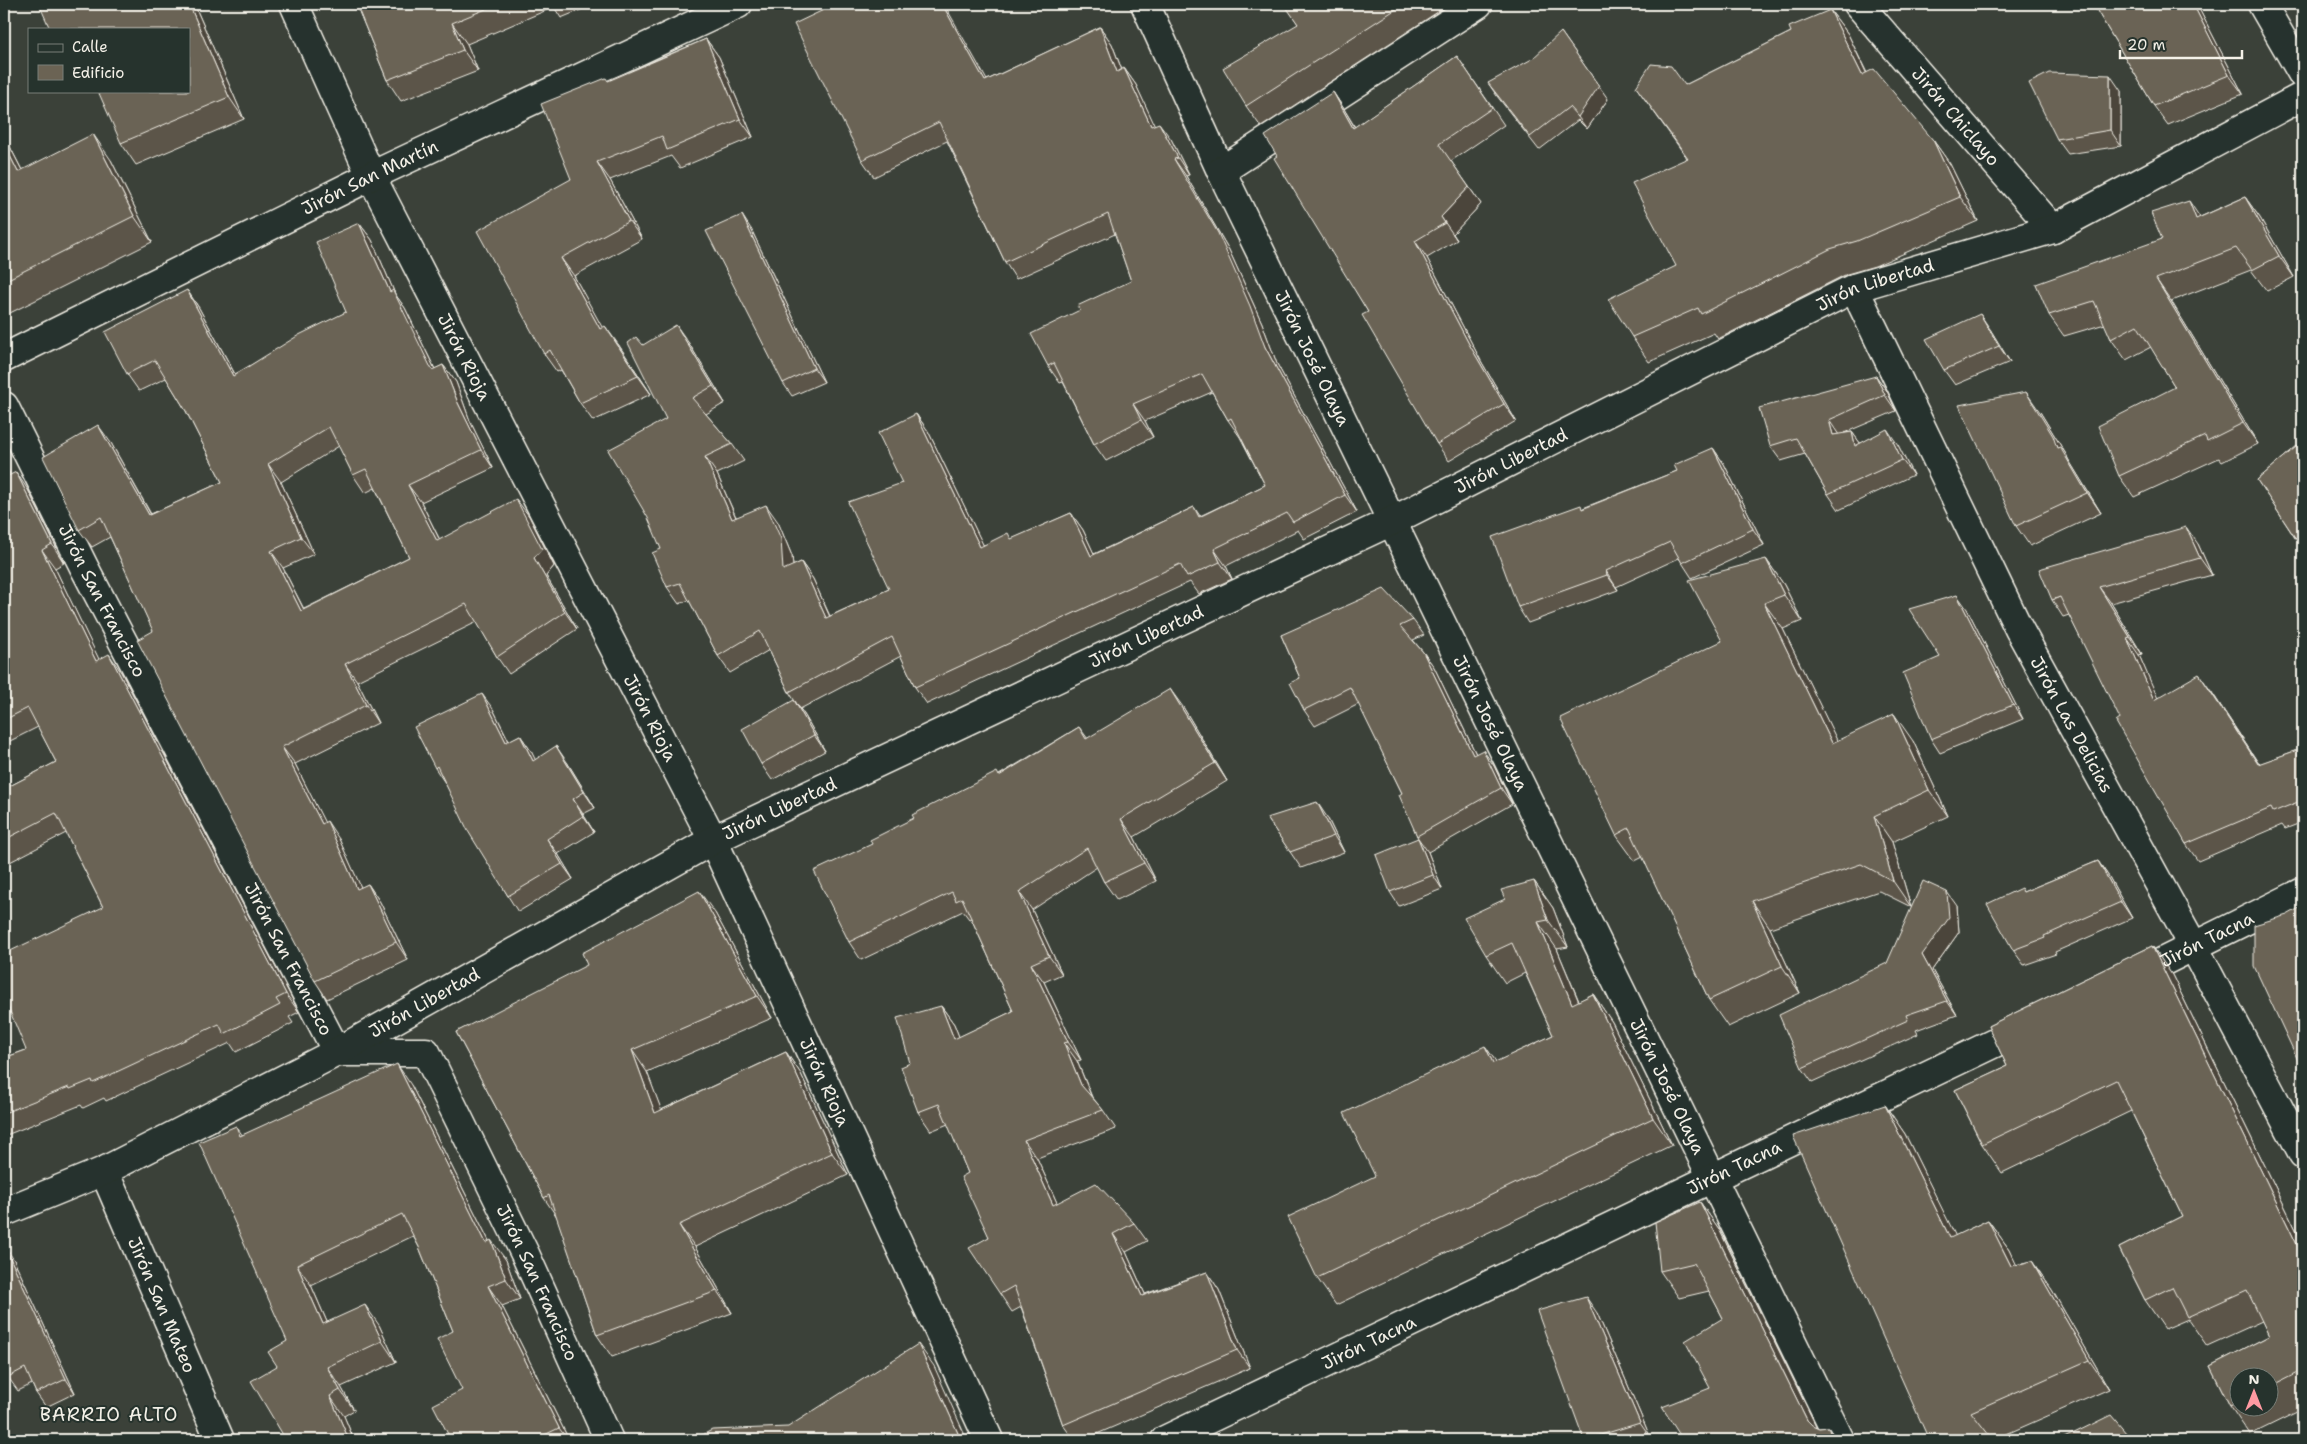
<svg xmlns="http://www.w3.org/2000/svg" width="2307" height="1444" viewBox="0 0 2307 1444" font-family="'Shantell Sans',sans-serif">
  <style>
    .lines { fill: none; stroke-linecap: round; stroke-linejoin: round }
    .minor-casing { stroke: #f4f1e8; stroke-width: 31 }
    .minor { stroke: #26332d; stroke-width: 28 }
    .wall { fill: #5c5548; stroke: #f4f1e8; fill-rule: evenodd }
    .shaded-wall { fill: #4b453b; stroke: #f4f1e8 }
    .building { fill: #6b6354; stroke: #f4f1e8; fill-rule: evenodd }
    .labels { text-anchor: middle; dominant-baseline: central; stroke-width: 4; stroke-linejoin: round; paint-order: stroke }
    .street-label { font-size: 18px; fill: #f4f1e8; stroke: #26332d }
    .neighbourhood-label { font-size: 19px; letter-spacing: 1px; fill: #f4f1e8; stroke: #26332d }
  </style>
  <rect width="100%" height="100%" fill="#3b4139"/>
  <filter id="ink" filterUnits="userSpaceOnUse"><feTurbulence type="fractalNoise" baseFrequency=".02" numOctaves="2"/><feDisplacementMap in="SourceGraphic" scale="10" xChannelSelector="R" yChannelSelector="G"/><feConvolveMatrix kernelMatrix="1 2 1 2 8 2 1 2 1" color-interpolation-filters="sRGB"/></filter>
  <g filter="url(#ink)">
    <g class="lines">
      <!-- minor casing -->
      <g class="minor-casing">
        <g id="minor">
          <path id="s1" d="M294,4L371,176L713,840L989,1440"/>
          <path id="s2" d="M1145,4L1221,171L1840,1440"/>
          <path id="s3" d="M1858,4L2053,229"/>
          <polyline points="2262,4 2303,75"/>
          <polyline points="1221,171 1478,4"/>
          <path id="s4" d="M1854,288L2019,629L2194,947L2303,1154"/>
          <path id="s5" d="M4,358L371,176L738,4"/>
          <path id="s6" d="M4,406L84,567L337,1052H426L526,1256L609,1440"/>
          <path id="s7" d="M2130,978L2303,892"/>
          <path id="s8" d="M104,1171L220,1440"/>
          <path id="s9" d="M4,1212L104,1171L337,1052L713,840L1392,521L1854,288L2053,229L2303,96"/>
          <path id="s10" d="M1165,1440L2030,1026"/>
        </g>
      </g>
      <!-- minor -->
      <use href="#minor" class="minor"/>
    </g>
    <!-- wall -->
    <g class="wall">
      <polygon points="39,4 200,4 195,6 244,119 136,165 121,143 189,91"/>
      <polygon points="356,4 595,4 561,18 554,7 467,44 478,71 401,101 387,80"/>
      <polygon points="1285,4 1450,4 1261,127 1246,106 1298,24"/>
      <polygon points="2093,4 2199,4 2197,5 2243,94 2168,125 2154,106"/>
      <polygon points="1830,10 1848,34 1867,73 1933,140 1950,164 1978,221 1875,266 1847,274 1718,339 1714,333 1649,362 1632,337 1676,266 1687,158 1636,87 1685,85 1791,32"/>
      <polygon points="1100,27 1112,44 1122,70 1124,68 1136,85 1154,125 1171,139 1189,175 1186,176 1229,250 1262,323 1277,364 1357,512 1304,539 1298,530 1226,566 1232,579 1199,594 1190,582 927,704 915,687 901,656 800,709 789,692 769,650 730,673 718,656 689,600 679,604 667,587 661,549 666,419 643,345 688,342 725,403 706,414 732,444 744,461 717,474 736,517 778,522 792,556 793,566 801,562 813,579 830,616 889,589 902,483 916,414 928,431 983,545 1012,539 1071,513 1083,530 1094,554 1194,507 1200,516 1265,485 1240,437 1228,420 1212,392 1145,421 1153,437 1106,461 1094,444 1063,382 1060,383 1048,366 1080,310 1131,281 1115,234 1016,279 1005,262 947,141 874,177 862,160 987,80"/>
      <polygon points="706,39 719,57 753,137 680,168 671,156 610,180 642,239 574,276 602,328 618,344 651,394 593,421 580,403 561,370 557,372 544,354 571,179 608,80"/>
      <polygon points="1457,56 1504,125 1451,161 1481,204 1453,234 1457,240 1427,258 1481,361 1516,421 1449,461 1437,444 1368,312 1277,156 1333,92 1344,109 1355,127"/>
      <polygon points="1488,83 1608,99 1587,129 1578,120 1539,150 1497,96"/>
      <polygon points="2121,91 2121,146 2068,154 2057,139"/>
      <polygon points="4,135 22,170 111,160 152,242 4,316"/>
      <polygon points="2245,197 2260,218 2294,277 2267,291 2251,270 2171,301 2258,444 2222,462 2219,458 2134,497 2119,476 2175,387 2151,347 2126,360 2111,339 2105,324 2064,336 2049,315 2162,239 2200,217"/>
      <path d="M359,223L372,240L395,294L405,308L435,369L443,365L456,382L470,421L493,468L421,502L440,540L529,516L554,566L546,576L577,629L509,674L497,657L477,622L357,681L378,723L295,764L324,822L339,839L361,888L368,884L380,902L408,960L327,999L315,981L110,537L92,547L79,530L111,443L151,514L222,482L186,411L166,378L139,391L127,374L187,290L199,308L235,374L346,312ZM339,446L353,475L365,493L375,488L409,557L304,609L283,568L314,554L281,482Z"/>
      <polygon points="751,229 824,382 792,396 783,383"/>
      <polygon points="1990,329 2010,362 1955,385 1944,370"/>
      <polygon points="1876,376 1887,391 1896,411 1844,433 1852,432 1860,443 1898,445 1913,475 1839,510 1828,494 1805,454 1781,461 1770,446"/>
      <polygon points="2040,412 2067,456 2068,459 2101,513 2030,546 2016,526"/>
      <polygon points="2303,441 2303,550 2257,480"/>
      <polygon points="1713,448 1724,464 1764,545 1692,578 1679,558 1616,587 1618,590 1528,623 1518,607 1583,508 1677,471"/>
      <polygon points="4,462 10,475 28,490 64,563 55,568 99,660 121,672 299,1012 289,1017 293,1023 236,1052 230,1043 106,1101 104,1098 83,1108 81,1105 4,1136 4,1058 26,1050 103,907 66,833 4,865 4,789 56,762 38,727 4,744"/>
      <polygon points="2198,544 2212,575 2111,603 2142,654 2139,655 2157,698 2211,691 2259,764 2303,748 2303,822 2285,829 2282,825 2198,861 2186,844 2069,615 2063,617 2052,600"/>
      <polygon points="1766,559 1784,585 1802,621 1783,629 1837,741 1913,741 1948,816 1892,842 1911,907 1879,891 1770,928 1800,993 1728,1027 1709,1000 1643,857 1635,861 1616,835"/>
      <polygon points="1967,609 2023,719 1940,753 1931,739 1940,657"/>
      <polygon points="1413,620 1424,635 1413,640 1423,652 1434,667 1476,754 1494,766 1512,804 1428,852 1442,889 1399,906 1390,892 1418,838 1417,836 1402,793 1359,704 1315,726 1304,710 1300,678 1281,635"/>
      <polygon points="794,700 805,716 825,751 772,780 761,764"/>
      <polygon points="1183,707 1227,781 1134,837 1156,881 1117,900 1104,882 1097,867 1032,910 1062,974 1044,982 1081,1060 1077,1061 1092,1097 1103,1110 1116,1129 1037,1158 1057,1203 1134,1223 1147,1241 1126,1252 1145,1294 1207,1272 1219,1290 1250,1368 1083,1440 1074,1440 1063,1425 1021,1307 1012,1312 1000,1294 989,1237 968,1173 948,1124 931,1131 918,1112 910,1063 941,1006 954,1024 959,1037 1013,1011 971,918 969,919 963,911 861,960 849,942 872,844 914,818 999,775 1079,727 1088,739"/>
      <polygon points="493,709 509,741 520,735 531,751 535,760 567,762 595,808 583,814 594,832 558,854 573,879 518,912 508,896 445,783 435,768"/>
      <polygon points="1327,817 1344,852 1301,868 1267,818"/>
      <polygon points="2098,861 2109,877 2132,918 2055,952 2056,954 2024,965 2013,950 2021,888 2023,892"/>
      <polygon points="1534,881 1553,908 1568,947 1557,949 1579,1001 1593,994 1612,1022 1672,1145 1336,1305 1317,1278 1375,1176 1485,1046 1496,1062 1553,1035 1525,973 1505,983 1486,955"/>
      <polygon points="1957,906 1959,932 1932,970 1957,1015 1916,1030 1918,1034 1812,1082 1802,1068 1887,963"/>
      <polygon points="715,913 772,1018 647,1072 661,1110 786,1052 801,1074 848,1175 695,1247 732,1313 612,1357 597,1335 557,1217 544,1198 456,1032"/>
      <path d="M2152,946L2172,975L2303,1244V1409L2250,1435L2230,1406L2210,1366L2269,1336L2262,1321L2207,1346L2188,1319L2165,1329L2145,1300L2119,1248L2182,1216L2131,1111L2002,1173L1982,1144L1955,1090L2007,1066L1988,1026ZM2240,1376H2270V1406H2240Z"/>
      <polygon points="411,1085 489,1241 506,1260 520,1299 502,1306 569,1440 451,1440 462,1390 453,1331 419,1247 413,1236 311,1285 327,1322 379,1325 396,1362 341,1387 354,1410 344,1416 354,1440 286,1440 277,1366 287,1341 242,1135"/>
      <polygon points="1885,1105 1905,1134 1955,1236 1988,1220 2009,1249 2016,1265 2032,1261 2052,1290 2109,1389 1993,1440 1929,1440"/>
      <polygon points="1700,1202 1719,1229 1816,1427 1819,1428 1828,1427 1837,1440 1683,1440 1710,1388 1723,1318 1709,1291 1679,1298 1660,1271"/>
      <polygon points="14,1260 75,1393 46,1407 36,1393 32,1384 18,1391 8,1377"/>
      <polygon points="1597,1313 1651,1439 1645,1440 1584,1440"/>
    </g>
    <!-- shaded-wall -->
    <g class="shaded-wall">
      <polygon points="189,4 194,4 195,6 244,119 229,97"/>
      <polygon points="942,4 944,4 997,98 985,81"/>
      <polygon points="2193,4 2196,4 2197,5 2243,94 2229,75"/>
      <polygon points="1830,10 1848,34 1879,100 1862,75"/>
      <polygon points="452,23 467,44 478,71 463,50"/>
      <polygon points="1100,27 1112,44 1129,89 1117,72"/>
      <polygon points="1561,32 1608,99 1587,129 1578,117"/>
      <polygon points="706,39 719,57 753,137 740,119"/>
      <polygon points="1124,68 1136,85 1163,143 1151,126"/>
      <polygon points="2110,75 2121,91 2121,146 2110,130"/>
      <polygon points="1333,92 1344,109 1365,145 1353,128"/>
      <polygon points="1159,123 1171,139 1189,175 1178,158"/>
      <polygon points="93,134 111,160 152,242 134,216"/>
      <polygon points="4,135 36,198 18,172 4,144"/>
      <polygon points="1933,140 1950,164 1978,221 1960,197"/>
      <polygon points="1174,159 1186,176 1229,250 1262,323 1277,364 1357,512 1345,495 1265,347"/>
      <polygon points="597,162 610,180 642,239 629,221"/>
      <polygon points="1469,187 1481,204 1453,234 1457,240 1441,217"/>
      <polygon points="2245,197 2260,218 2294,277 2279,256"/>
      <polygon points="2189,201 2203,222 2196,219"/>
      <polygon points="742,215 751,229 824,382 814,368"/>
      <polygon points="359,223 372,240 395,294 405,308 444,388 432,370 390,292"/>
      <polygon points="1415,241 1427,258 1481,361 1516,421 1504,404 1469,344"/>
      <polygon points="561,258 574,276 613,347 600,329"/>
      <polygon points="2156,279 2171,301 2258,444 2243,423"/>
      <polygon points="187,290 199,308 245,393 233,376"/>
      <polygon points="1980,314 1990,329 2010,362 1999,346"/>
      <polygon points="676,325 688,342 725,403 713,386"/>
      <polygon points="605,326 618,344 651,394 638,376"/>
      <polygon points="443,365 456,382 470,421 493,468 481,450 458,403"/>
      <polygon points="1876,376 1887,391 1896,411 1885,395"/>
      <polygon points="2026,392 2040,412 2067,456 2068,459 2101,513 2057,448"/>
      <polygon points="1133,404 1145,421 1153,437 1141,420"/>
      <polygon points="916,414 928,431 992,563 980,547"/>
      <polygon points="1829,420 1839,435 1833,435"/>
      <polygon points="98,425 111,443 161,533 149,515"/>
      <polygon points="1887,429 1898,445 1913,475 1902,460"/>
      <polygon points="1852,432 1863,447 1855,446"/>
      <polygon points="1713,448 1724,464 1764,545 1753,529"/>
      <polygon points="705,457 717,474 744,536 732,519"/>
      <polygon points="4,462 20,494 8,476 4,469"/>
      <polygon points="268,464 281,482 314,554 301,537"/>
      <polygon points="16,472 28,490 64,563 52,544"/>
      <polygon points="408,485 421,502 449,559 437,541"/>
      <polygon points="516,499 529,516 554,566 546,576 577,629 565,612 534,558"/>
      <polygon points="766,505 778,522 792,556 795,587 783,570"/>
      <polygon points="1071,513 1083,530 1103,573 1091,556"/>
      <polygon points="2186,527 2198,544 2212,575 2200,558"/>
      <polygon points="1214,549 1226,566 1232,579 1220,562"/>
      <polygon points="42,550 55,568 109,680 96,661"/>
      <polygon points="271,551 283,568 313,628 301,611"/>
      <polygon points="1766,559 1784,585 1802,621 1784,595"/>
      <polygon points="801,562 813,579 838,635 826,618"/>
      <polygon points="1606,571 1616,587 1618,590 1607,575"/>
      <polygon points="2099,587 2111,603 2142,654 2130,637"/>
      <polygon points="1957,595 1967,609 2023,719 2013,705"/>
      <polygon points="1764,603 1783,629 1851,769 1832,743"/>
      <polygon points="2127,638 2139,655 2166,717 2154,700"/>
      <polygon points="1423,652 1434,667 1484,771 1473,755"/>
      <polygon points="109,654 121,672 299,1012 286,994"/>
      <polygon points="345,664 357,681 378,723 366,705"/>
      <polygon points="2199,674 2211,691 2270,781 2258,764"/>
      <polygon points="1170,689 1183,707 1227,781 1215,763"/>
      <polygon points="482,694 493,709 517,758 506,742"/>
      <polygon points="794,700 805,716 825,751 814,735"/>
      <polygon points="1894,714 1913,741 1948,816 1929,790"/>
      <polygon points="520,735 531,751 544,777 533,761"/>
      <polygon points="556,746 567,762 595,808 584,792"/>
      <polygon points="282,747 295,764 334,841 322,824"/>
      <polygon points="1483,750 1494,766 1512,804 1501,788"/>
      <polygon points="573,799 583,814 594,832 583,816"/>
      <polygon points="1317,802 1327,817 1344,852 1334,836"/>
      <polygon points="1874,816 1892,842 1911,907 1893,881"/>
      <polygon points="1121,819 1134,837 1156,881 1144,863"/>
      <polygon points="327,821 339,839 370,907 357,889"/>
      <polygon points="1418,838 1428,852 1442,889 1433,875"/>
      <polygon points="547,839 558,854 573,879 562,864"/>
      <polygon points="2098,861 2109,877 2132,918 2121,902"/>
      <polygon points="1534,881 1553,908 1568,947 1548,920"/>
      <polygon points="368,884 380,902 408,960 396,942"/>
      <polygon points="699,891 715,913 772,1018 757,996"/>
      <polygon points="1019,892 1032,910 1062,974 1049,956"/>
      <polygon points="1947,892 1957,906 1959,932 1932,970 1957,1015 1947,1001 1922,955"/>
      <polygon points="1752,901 1770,928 1800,993 1782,966"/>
      <polygon points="1538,922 1557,949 1591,1031 1572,1004"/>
      <polygon points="2152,946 2172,975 2303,1244 2303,1257"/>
      <polygon points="1031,964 1044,982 1081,1060 1068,1042"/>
      <polygon points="1593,994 1612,1022 1672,1145 1653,1118"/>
      <polygon points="941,1006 954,1024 967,1057 954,1039"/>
      <polygon points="1064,1043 1077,1061 1094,1103 1081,1085"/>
      <polygon points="1485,1046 1504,1073 1493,1063"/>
      <polygon points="632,1050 647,1072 671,1135 655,1113"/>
      <polygon points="786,1052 801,1074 848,1175 832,1153"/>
      <polygon points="397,1064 411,1085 500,1263 486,1243"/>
      <polygon points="1885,1105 1905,1134 1971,1267 1950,1238"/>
      <polygon points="236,1126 250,1146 240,1136"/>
      <polygon points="1024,1140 1037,1158 1066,1223 1053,1205"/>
      <polygon points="1700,1202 1719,1229 1823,1440 1807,1420"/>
      <polygon points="1988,1220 2009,1249 2031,1295 2011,1266"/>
      <polygon points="679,1225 695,1247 732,1313 717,1291"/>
      <polygon points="1113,1234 1126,1252 1154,1314 1142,1296"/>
      <polygon points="491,1240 506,1260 520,1299 506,1279"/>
      <polygon points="4,1245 14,1260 75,1393 66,1379"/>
      <polygon points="2032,1261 2052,1290 2109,1389 2089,1360"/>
      <polygon points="297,1265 311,1285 337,1345 323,1324"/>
      <polygon points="1207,1272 1219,1290 1250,1368 1237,1350"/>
      <polygon points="488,1286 502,1306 569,1440 568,1440 559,1428"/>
      <polygon points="1586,1297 1597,1313 1651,1439 1640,1423"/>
      <polygon points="365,1305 379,1325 396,1362 382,1341"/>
      <polygon points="918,1344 934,1366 967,1440 961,1440"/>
      <polygon points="327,1367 341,1387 354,1410 340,1390"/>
      <polygon points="330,1396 344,1416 354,1440 349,1440"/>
      <polygon points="1828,1427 1837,1440 1833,1440"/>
    </g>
    <!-- building -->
    <g class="building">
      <polygon points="39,4 189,4 229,97 121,143 98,91 189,91 189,29 50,29"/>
      <polygon points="356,4 498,4 452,23 463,50 387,80"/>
      <polygon points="836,4 942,4 985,81 1100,27 1117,72 1124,68 1151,126 1159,123 1178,158 1174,159 1218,233 1250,306 1265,347 1345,495 1293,522 1287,513 1214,549 1220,562 1187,577 1180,564 915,687 892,637 789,692 760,631 718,656 680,583 667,587 652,553 661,549 648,518 608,450 666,419 628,343 636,337 643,345 676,325 713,386 692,398 732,444 705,457 732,519 766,505 781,539 783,570 801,562 826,618 889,589 848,502 902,483 878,433 916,414 980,547 1008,533 1011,539 1071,513 1091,556 1194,507 1199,517 1265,485 1231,418 1228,420 1202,374 1133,404 1141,420 1094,444 1054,363 1048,366 1031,334 1080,310 1077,306 1131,281 1108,214 1005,262 939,122 862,160 794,24"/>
      <polygon points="1284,4 1404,4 1246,106 1223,68 1298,24"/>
      <polygon points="2093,4 2193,4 2229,75 2154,106"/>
      <polygon points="1830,10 1862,75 1874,69 1933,140 1960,197 1857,241 1830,249 1701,314 1698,308 1632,337 1608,299 1676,266 1632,183 1688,158 1636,87 1651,64 1671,66 1685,85 1791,32 1789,27"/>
      <polygon points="1561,32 1599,86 1578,117 1569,107 1530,137 1488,83 1532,59"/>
      <polygon points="706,39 740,119 667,150 662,136 597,162 629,221 561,258 600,329 605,326 638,376 580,403 550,350 544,354 477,231 571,179 541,104 606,78 608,81"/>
      <polygon points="1457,56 1492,108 1439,144 1469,187 1441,217 1445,223 1415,241 1469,344 1504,404 1437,444 1362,315 1368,312 1274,158 1277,156 1265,136 1333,92 1353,128"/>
      <polygon points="2049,73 2110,75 2110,130 2057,139 2029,83"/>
      <polygon points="93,134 134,216 4,281 4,144 18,172"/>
      <polygon points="2245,197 2279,256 2252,270 2236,248 2156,279 2243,423 2207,441 2205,436 2119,476 2098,426 2175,387 2137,325 2111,339 2094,301 2049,315 2036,284 2162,239 2151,213 2189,201 2196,219"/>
      <polygon points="742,215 814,368 783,383 706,231"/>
      <path d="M359,223L390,292L393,290L432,370L443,365L458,403L481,450L408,485L437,541L516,499L542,549L534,558L565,612L497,657L466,604L345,664L366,705L282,747L322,824L327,821L357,889L368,884L396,942L315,981L137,640L153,631L101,517L79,530L43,457L98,425L149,515L222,482L186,411L155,360L127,374L105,332L187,290L233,376L299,335L346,312L316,242ZM329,427L353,475L366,469L409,557L301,611L271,551L301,537L268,464Z"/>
      <polygon points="1980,314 1999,346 1944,370 1926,339"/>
      <polygon points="1876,376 1885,395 1829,420 1833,435 1852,432 1855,446 1887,429 1902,460 1828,494 1796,438 1770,446 1759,408"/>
      <polygon points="2026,392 2053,436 2057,448 2060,447 2087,493 2016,526 1959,405"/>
      <polygon points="2303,441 2303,533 2296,539 2257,480"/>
      <polygon points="1713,448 1753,529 1682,563 1670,542 1606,571 1607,575 1518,607 1492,537 1581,505 1582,509 1677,471 1674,465"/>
      <polygon points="4,469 8,476 16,472 52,544 42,550 96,661 109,654 286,994 276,999 280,1005 224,1034 219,1024 93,1083 92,1080 70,1089 69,1087 4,1113 4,1058 26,1050 4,997 4,954 103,907 56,813 4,840 4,789 56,762 28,708 4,720"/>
      <polygon points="2186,527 2200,558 2099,587 2130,637 2127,638 2154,700 2199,674 2258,764 2303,748 2303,800 2273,812 2271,808 2186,844 2116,722 2120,719 2060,597 2052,600 2039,569"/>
      <polygon points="1766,559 1784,595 1764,603 1832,743 1894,714 1929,790 1874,816 1893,881 1861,864 1752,901 1782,966 1709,1000 1629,828 1616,835 1560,718 1722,641 1689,580"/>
      <polygon points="1384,589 1413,620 1400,626 1423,652 1473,755 1483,750 1501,788 1417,836 1399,795 1402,793 1350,687 1304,710 1290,683 1300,678 1281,635"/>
      <polygon points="1957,595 2013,705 1931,739 1903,673 1940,657 1909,609"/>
      <polygon points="1170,689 1215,763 1121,819 1144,863 1104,882 1087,848 1019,892 1049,956 1031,964 1068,1042 1064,1043 1081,1085 1103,1110 1024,1140 1053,1205 1096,1183 1134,1223 1113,1234 1142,1296 1207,1272 1237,1350 1063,1425 1014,1286 1000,1294 969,1248 989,1237 961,1177 968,1173 939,1104 918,1112 901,1067 910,1063 897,1018 941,1006 954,1039 1013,1011 962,898 956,901 952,892 849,942 814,871 872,844 870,840 914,818 912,815 997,772 999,776 1079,727 1086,739"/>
      <polygon points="482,694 506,742 520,735 533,761 556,746 584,792 573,799 583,816 547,839 562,864 508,896 468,831 437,766 435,768 414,727"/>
      <polygon points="794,700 814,735 761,764 742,729"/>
      <polygon points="1317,802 1334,836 1290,852 1267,818"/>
      <polygon points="1418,838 1433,875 1390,892 1376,855"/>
      <polygon points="2098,861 2121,902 2044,936 2045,938 2013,950 1987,904 2021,888 2023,892"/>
      <polygon points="1534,881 1548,920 1538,922 1572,1004 1593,994 1653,1118 1317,1278 1288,1217 1375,1176 1344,1113 1485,1046 1493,1063 1553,1035 1512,943 1486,955 1464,918 1505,899 1501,890"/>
      <polygon points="1923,881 1947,892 1949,918 1922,955 1947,1001 1906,1015 1908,1020 1802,1068 1779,1015 1887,963"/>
      <polygon points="699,891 757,996 632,1050 655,1113 786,1052 832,1153 679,1225 717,1291 597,1335 549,1195 544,1198 456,1032 587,965 582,953"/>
      <polygon points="2303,906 2303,1071 2254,966 2254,925 2287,915"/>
      <polygon points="2152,946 2303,1257 2303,1370 2270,1387 2270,1376 2240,1376 2240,1401 2230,1406 2210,1366 2269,1336 2247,1290 2187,1317 2172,1287 2145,1300 2119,1248 2182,1216 2116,1080 1982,1144 1955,1090 2007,1066 1988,1026"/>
      <polygon points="397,1064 486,1243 491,1240 506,1279 488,1286 559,1428 534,1440 451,1440 433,1405 462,1390 437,1339 453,1331 419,1247 402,1214 297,1265 323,1324 365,1305 382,1341 327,1367 340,1390 330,1396 349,1440 286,1440 251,1381 277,1366 268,1352 287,1341 199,1142 236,1126 240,1136"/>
      <polygon points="1885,1105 1950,1238 1988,1220 2011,1266 2032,1261 2089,1360 1971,1412 1993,1440 1929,1440 1793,1136"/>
      <polygon points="1700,1202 1807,1420 1812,1425 1819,1428 1828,1427 1833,1440 1683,1440 1662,1407 1710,1388 1685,1341 1723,1318 1694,1263 1660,1271 1655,1222"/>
      <polygon points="4,1245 66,1379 36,1393 25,1368 8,1377 4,1368"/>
      <polygon points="1586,1297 1640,1423 1584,1440 1537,1311"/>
      <polygon points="918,1344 961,1440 693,1440 712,1430 788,1427"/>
      <polygon points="2111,1415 2132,1440 2060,1440"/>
    </g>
  </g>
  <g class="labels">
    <!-- street labels -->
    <g class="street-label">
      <text stroke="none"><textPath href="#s3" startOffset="149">Jirón Chiclayo</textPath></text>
      <text stroke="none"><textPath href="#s5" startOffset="408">Jirón San Martín</textPath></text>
      <text stroke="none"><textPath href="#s9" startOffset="2090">Jirón Libertad</textPath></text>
      <text stroke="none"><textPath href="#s1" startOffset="392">Jirón Rioja</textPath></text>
      <text stroke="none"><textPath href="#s2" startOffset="392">Jirón José Olaya</textPath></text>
      <text stroke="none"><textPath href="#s9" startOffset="1685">Jirón Libertad</textPath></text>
      <text stroke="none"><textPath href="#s6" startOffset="218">Jirón San Francisco</textPath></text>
      <text stroke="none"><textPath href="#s9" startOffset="1280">Jirón Libertad</textPath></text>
      <text stroke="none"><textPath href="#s1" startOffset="798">Jirón Rioja</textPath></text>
      <text stroke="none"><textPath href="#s2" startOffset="798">Jirón José Olaya</textPath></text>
      <text stroke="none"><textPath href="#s4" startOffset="488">Jirón Las Delicias</textPath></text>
      <text stroke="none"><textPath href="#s9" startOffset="875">Jirón Libertad</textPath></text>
      <text stroke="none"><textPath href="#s7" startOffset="86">Jirón Tacna</textPath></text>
      <text stroke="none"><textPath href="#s6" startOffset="622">Jirón San Francisco</textPath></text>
      <text stroke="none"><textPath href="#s9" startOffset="470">Jirón Libertad</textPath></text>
      <text stroke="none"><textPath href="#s1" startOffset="1202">Jirón Rioja</textPath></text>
      <text stroke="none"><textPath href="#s2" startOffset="1202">Jirón José Olaya</textPath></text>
      <text stroke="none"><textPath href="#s10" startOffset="631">Jirón Tacna</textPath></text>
      <text stroke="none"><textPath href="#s6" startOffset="1072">Jirón San Francisco</textPath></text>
      <text stroke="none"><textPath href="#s8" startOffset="146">Jirón San Mateo</textPath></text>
      <text stroke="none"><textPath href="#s10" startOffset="226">Jirón Tacna</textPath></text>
    </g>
    <!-- neighbourhood labels -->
    <g class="neighbourhood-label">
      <text x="109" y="1414">BARRIO ALTO</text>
    </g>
  </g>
  <!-- margin -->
  <rect width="2307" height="1444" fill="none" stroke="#26332d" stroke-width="20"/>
  <rect x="10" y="10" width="2287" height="1424" fill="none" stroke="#f4f1e8" stroke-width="2" filter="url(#ink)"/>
  <!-- legend -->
  <rect x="28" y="28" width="162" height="65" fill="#26332d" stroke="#787f78"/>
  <rect x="38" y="44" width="25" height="8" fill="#26332d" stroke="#787f78"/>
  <text x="72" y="52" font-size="15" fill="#f4f1e8">Calle</text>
  <rect x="38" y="65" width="25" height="15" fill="#6b6354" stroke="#787f78"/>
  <text x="72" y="78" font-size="15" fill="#f4f1e8">Edificio</text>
  <!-- north arrow -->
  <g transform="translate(2254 1392)"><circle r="24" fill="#26332d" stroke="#787f78"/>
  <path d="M0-4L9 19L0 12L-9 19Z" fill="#ff9aa2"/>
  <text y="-8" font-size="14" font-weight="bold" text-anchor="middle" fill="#f4f1e8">N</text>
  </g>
  <!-- scale -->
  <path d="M2120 50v8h122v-8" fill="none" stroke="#f4f1e8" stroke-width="2.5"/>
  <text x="2127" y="50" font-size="15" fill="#f4f1e8" stroke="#26332d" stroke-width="4" paint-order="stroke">20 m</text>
</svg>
